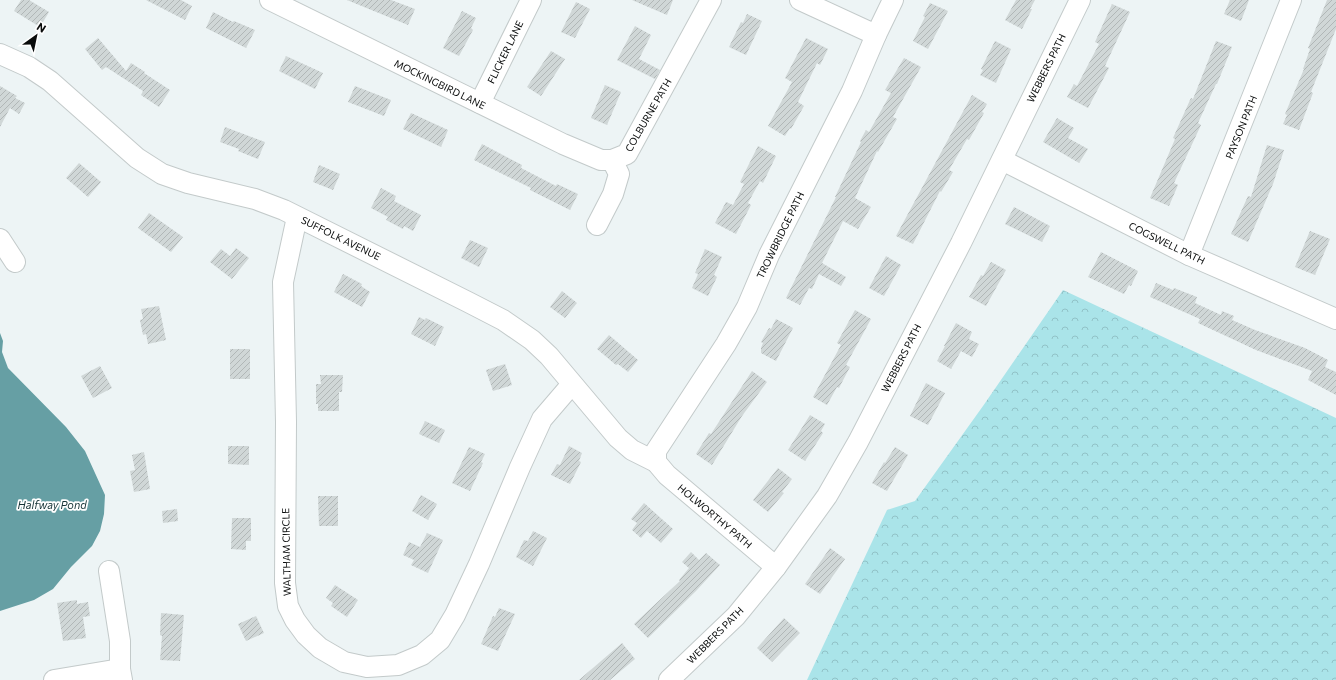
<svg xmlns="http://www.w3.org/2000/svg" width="1336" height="680" viewBox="0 0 1336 680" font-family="Commissioner,sans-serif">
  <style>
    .park { fill: url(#park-crowns) }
    .water { fill: #669fa4 }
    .building { fill: url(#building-hatch) }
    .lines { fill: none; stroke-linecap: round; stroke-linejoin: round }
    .minor-casing { stroke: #c3caca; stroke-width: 22 }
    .minor { stroke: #fff; stroke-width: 20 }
    .labels { text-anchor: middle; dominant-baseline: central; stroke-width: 3.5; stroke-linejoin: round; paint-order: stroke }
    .street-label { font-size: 10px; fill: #0a0c0c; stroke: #fff }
    .water-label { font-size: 11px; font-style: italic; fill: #143235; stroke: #fff }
  </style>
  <defs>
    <pattern id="park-crowns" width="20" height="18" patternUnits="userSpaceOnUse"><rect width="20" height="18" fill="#aae4e9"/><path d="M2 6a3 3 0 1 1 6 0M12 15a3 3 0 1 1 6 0" fill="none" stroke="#91c2c7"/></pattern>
    <pattern id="building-hatch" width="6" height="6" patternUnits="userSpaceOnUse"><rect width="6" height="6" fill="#d0d7d7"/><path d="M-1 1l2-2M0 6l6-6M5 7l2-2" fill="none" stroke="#b1b7b7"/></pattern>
  </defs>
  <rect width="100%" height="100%" fill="#edf4f5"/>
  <!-- park -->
  <polygon class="park" points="1063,290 1336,418 1336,680 807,680 887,510 915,501 983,406"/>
  <!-- water -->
  <polygon class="water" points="0,333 3,341 2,352 8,368 66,427 85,451 105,495 104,514 100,531 92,546 71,567 53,589 34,600 0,611"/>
  <!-- building -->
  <g class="building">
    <polygon points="21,0 29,0 49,12 40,27 14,11"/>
    <polygon points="146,0 181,0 192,6 185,20"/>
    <polygon points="347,0 391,0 415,9 408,25"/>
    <polygon points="632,0 673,0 667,15"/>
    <polygon points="1016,0 1035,0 1030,9 1032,9 1022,29 1005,20"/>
    <polygon points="1230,0 1249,0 1241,21 1224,14"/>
    <polygon points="1327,0 1336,0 1336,29 1311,92 1313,93 1299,130 1283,124 1287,115 1285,114 1304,69 1303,69 1310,49 1308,48"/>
    <polygon points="576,2 590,9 575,38 561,32"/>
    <polygon points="930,3 948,11 928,49 913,41 925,17 923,16"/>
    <polygon points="1112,4 1130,12 1105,66 1109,68 1088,108 1067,97 1074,84 1077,86 1099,44 1095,42"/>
    <polygon points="462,11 476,18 471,28 473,30 459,56 443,48"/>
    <polygon points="213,12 233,22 234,21 255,30 246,48 206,28"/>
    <polygon points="747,14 762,21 746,55 729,47 741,22 743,23"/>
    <polygon points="635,26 651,35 639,59 660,70 655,79 617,60"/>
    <polygon points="98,38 126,71 131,63 145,72 144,73 170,90 159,107 141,95 143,91 106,67 102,70 85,49"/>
    <polygon points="806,38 828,49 820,65 817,63 798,102 804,106 791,129 790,128 785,136 768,126 792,82 785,78"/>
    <polygon points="995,41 1011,49 996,83 980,75 983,70 981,69"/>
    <polygon points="1216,41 1232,47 1217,84 1216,84 1198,123 1201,125 1174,183 1178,185 1169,206 1150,198 1175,139 1173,138 1190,100 1191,98 1193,99"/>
    <polygon points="551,51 565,59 541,96 527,87"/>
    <polygon points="286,56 323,73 315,89 279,71"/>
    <polygon points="904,58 921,67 893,117 897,119 878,152 877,151 855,198 871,207 858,229 843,221 822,263 846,277 841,286 819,274 812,289 809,288 800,305 786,298 836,197 835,197 861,142 860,141 866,130 869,132 891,93 885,90"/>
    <polygon points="605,85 621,92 607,125 591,118"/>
    <polygon points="0,86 17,96 15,98 25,103 19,114 10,108 0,127"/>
    <polygon points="355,86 391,100 384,116 348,102"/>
    <polygon points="972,95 987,104 982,112 984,113 969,140 967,139 949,170 953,172 941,192 940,191 913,244 896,236"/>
    <polygon points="411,113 448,130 441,147 403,129"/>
    <polygon points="1057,118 1074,128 1068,138 1088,149 1079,163 1043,142"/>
    <polygon points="225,127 265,142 258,159 238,151 239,149 220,142"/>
    <polygon points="482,144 522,165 521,168 556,186 557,184 578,194 570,210 530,190 531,188 474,160"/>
    <polygon points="1267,145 1284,150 1273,184 1248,242 1231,234 1248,196 1251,197"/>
    <polygon points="758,146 776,156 763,183 760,181 748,203 751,205 736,234 715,223 726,202 733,205 744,184 740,182"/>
    <polygon points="79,163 101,182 88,197 66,178"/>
    <polygon points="319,165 340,174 333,190 313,182"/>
    <polygon points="381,188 396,196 394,201 421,215 413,231 404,226 403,229 386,220 388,217 371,208"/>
    <polygon points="1014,207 1050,226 1042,242 1005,224"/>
    <polygon points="149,213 183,237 171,252 138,228"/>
    <polygon points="1310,231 1330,239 1315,275 1295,267"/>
    <polygon points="470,240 488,248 479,267 461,258"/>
    <polygon points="236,248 249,258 232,279 210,262 221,249 230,256"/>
    <polygon points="705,249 722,257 714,275 717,277 708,296 692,288 698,274 695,273"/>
    <polygon points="1101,252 1138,271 1131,286 1129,285 1124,294 1088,277"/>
    <polygon points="886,256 901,265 884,296 869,288"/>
    <polygon points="991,262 1006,270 986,306 969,297 981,275 983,276"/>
    <polygon points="343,274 362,284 361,286 370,292 362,307 334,292"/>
    <polygon points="1156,283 1173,290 1174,288 1197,297 1195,303 1221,315 1222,311 1234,316 1232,320 1255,330 1305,348 1328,360 1325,367 1336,372 1336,395 1308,380 1312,371 1256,350 1198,323 1200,319 1150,297"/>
    <polygon points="562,291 577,303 565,318 550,307"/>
    <polygon points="159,306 166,340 148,344 146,334 143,335 140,320 143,319 141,309"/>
    <polygon points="855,310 871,319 846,365 850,367 839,388 837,387 827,405 813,397 841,345 837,343"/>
    <polygon points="419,317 425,320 426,318 444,327 435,346 411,334"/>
    <polygon points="776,319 793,328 776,361 761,353 761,348 763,343 761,342 769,328 771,329"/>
    <polygon points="956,323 972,332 969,339 979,344 972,357 961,351 951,369 937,361 945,346 944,346"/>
    <polygon points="609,335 638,360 628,372 618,364 616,365 597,349"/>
    <rect x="230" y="349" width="20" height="30"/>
    <polygon points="505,364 512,385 493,391 486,370"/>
    <polygon points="100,366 112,388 93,398 81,376"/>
    <polygon points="752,371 767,382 742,416 712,465 696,454 709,433 711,434"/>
    <polygon points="320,375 343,375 342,392 339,392 339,411 318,411 318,404 316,404 316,384 321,384"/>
    <polygon points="926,383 945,393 928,425 910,416"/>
    <polygon points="810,415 825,424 821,431 823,433 805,461 788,450"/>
    <polygon points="425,421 445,430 439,443 419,434"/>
    <polygon points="228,446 249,446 249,465 228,464"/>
    <polygon points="569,446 582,453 579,461 581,462 570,484 551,475 557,464 560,465"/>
    <polygon points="469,447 485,454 481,462 483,463 470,491 452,483"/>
    <polygon points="895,447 908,455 887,491 872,483 884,462 885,463"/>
    <polygon points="144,452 150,489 134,492 130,471 135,470 132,455"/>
    <polygon points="778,468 792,479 782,492 784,493 768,512 753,500"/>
    <polygon points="421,495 437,504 428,520 412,511"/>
    <polygon points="318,496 338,496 338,526 319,526"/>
    <polygon points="644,503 673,529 661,543 647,531 641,538 632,530 637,523 631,519"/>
    <polygon points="177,509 178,521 163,523 162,511"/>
    <polygon points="232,518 251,518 251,541 246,541 246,550 231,549"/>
    <polygon points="533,531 547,538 533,566 516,557 524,540 528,541"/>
    <polygon points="427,533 443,540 428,573 411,565 414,560 403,555 409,542 420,547"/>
    <polygon points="830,548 845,559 820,594 805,584"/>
    <polygon points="691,552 699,560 706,553 720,565 696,591 648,638 634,624 680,581 679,580 689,568 682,562"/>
    <polygon points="335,585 358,600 347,617 331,606 333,603 326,598"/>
    <polygon points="77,600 77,604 88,602 90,616 83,617 86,638 63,641 57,603"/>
    <polygon points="499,608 515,614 498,651 481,644 493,616 495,617"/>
    <polygon points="161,613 184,615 180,661 160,660 162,636 160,635"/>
    <polygon points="256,616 264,633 246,641 238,624"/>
    <polygon points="784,618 800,633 772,662 757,648"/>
    <polygon points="622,643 635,659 610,680 579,680"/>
  </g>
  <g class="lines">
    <!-- minor casing -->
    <g class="minor-casing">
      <g id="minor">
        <polyline points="270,0 563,144 601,160 612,160"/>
        <polyline points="800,0 876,35"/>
        <polyline points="0,54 29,67 50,81 137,158 162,174 188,183 255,199 284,210 468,302 503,320 532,340 549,356 618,438 632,450 656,462 667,475 776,567"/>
        <polyline points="480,103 531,0"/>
        <polyline points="1002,160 1189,255 1336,319"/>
        <polyline points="297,217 283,282 286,422 285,583 288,606 295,620 306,635 320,648 344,662 367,667 398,665 422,655 440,640 455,615 479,564 520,467 542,419 572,384"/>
        <polyline points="597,225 613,194 619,174 612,160 627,154 711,0"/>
        <polyline points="0,239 15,262"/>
        <polyline points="1189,255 1291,0"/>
        <polyline points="656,462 656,451 726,344 747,307 769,255 852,91 876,35 893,0"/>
        <polyline points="109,571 120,641 120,669 122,680"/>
        <polyline points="54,680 120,669"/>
        <polyline points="669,680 736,616 776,567 827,496 858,442 961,243 1080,0"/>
      </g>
    </g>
    <!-- minor -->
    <use href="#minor" class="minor"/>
  </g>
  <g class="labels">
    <!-- street labels -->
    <g class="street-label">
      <text transform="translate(505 52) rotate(-64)">FLICKER LANE</text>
      <text transform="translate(1046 68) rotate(-64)">WEBBERS PATH</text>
      <text transform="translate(440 84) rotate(26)">MOCKINGBIRD LANE</text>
      <text transform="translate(648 115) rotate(-60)">COLBURNE PATH</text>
      <text transform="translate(1241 127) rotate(-68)">PAYSON PATH</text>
      <text transform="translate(780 235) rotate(-64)">TROWBRIDGE PATH</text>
      <text transform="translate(341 238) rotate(26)">SUFFOLK AVENUE</text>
      <text transform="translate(1167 243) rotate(26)">COGSWELL PATH</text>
      <text transform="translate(901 358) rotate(-63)">WEBBERS PATH</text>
      <text transform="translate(715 516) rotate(40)">HOLWORTHY PATH</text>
      <text transform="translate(286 552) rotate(-91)">WALTHAM CIRCLE</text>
      <text transform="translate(715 635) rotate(-45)">WEBBERS PATH</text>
    </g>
    <!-- water labels -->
    <g class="water-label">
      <text x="52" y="504">Halfway Pond</text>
    </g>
  </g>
  <!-- north arrow -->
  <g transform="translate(36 36) rotate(33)" stroke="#ffffff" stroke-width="3" paint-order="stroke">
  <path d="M0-3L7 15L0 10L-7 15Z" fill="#0a0c0c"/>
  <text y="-6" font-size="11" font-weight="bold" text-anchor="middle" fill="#0a0c0c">N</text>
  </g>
</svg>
